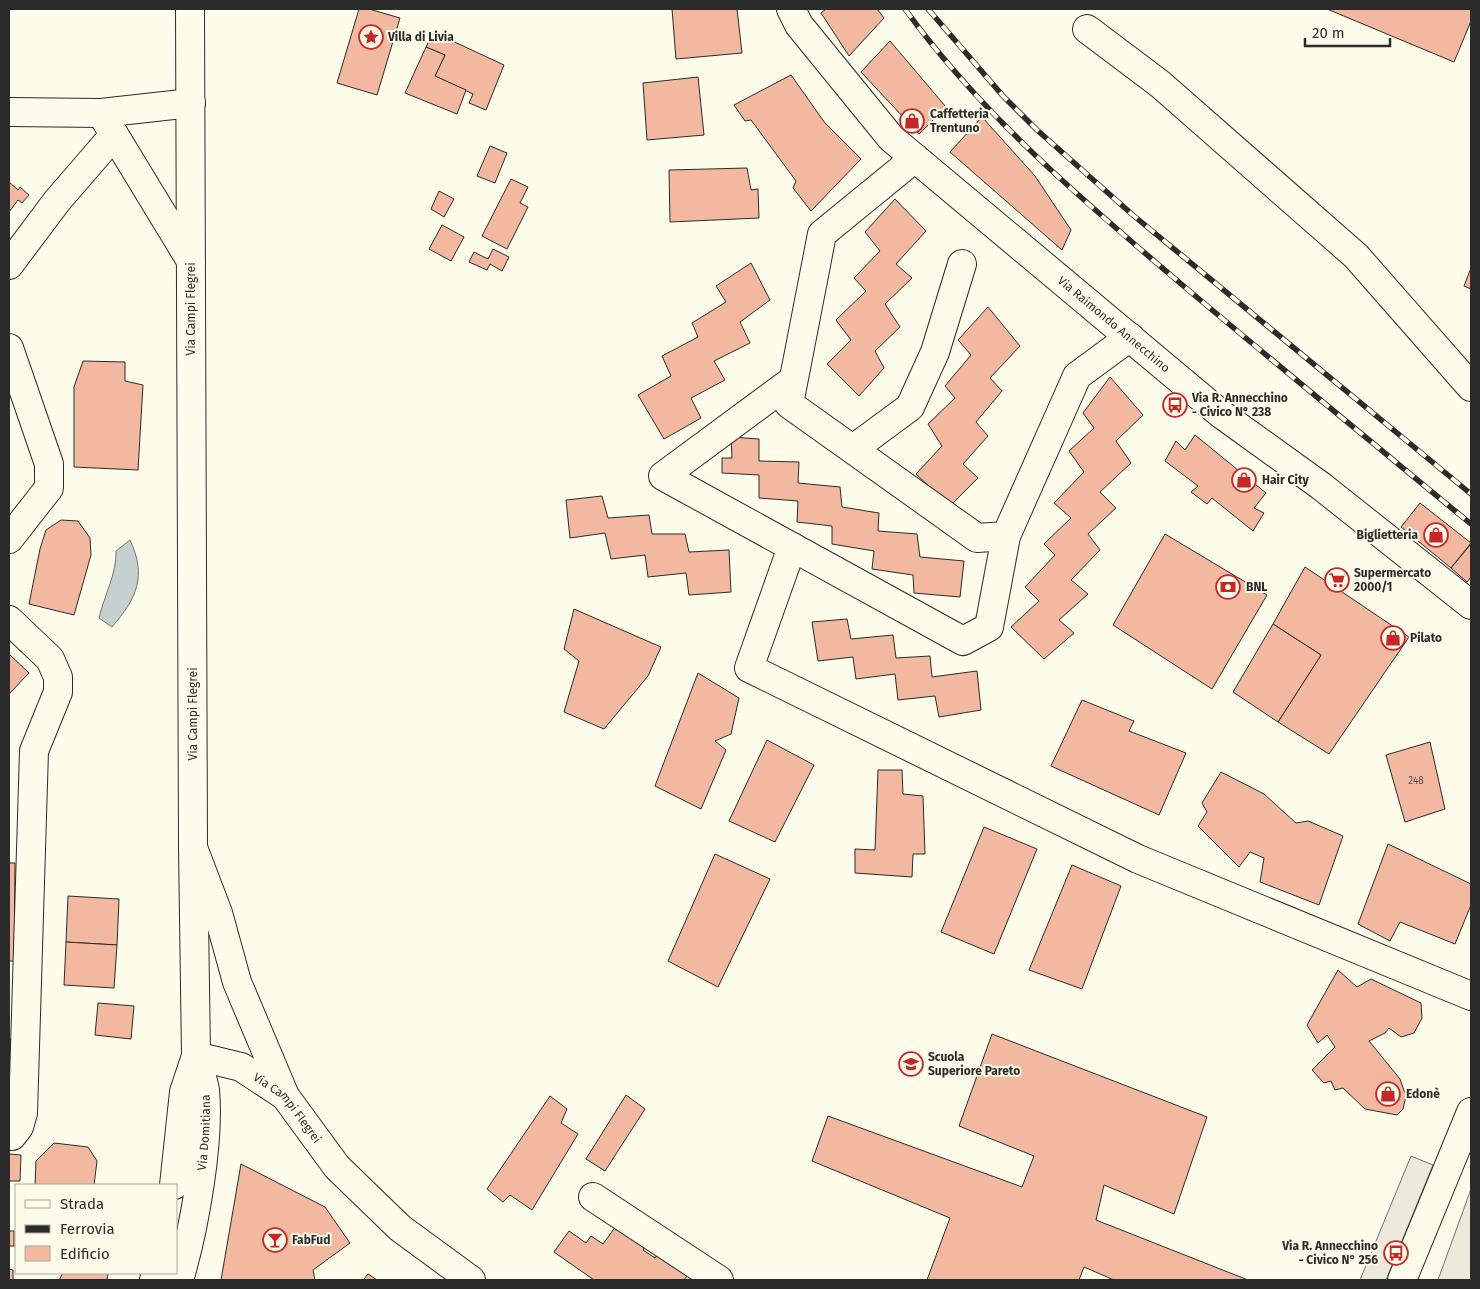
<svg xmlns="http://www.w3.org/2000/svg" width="1480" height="1289" viewBox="0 0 1480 1289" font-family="'Fira Sans',sans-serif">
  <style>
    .parking { fill: #eceadb; stroke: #74746e }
    .water { fill: #c7d0d0; stroke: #74746e }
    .building { fill: #f2b8a0; stroke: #2b2b2b }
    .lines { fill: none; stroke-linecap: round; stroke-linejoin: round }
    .minor-casing { stroke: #2b2b2b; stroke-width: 30 }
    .major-casing { stroke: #2b2b2b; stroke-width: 30 }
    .minor { stroke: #fdfbea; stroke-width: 28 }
    .major { stroke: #fdfbea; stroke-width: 28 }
    .rail-casing { stroke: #2b2b2b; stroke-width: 5.5 }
    .rail { stroke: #fdfbea; stroke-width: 4; stroke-dasharray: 11; stroke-linecap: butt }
    .labels { text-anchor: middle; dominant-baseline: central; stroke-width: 4; stroke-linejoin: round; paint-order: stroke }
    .number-label { font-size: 10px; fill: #5d4e48 }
    .poi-label { font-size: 12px; font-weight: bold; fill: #2b2b2b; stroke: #fdfbea; text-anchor: start }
    .street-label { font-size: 12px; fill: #2b2b2b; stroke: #fdfbea }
  </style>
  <rect width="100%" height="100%" fill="#fdfbea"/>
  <!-- parking -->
  <g class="parking">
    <polygon points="1411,1156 1433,1165 1386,1280 1360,1280"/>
    <polygon points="1471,1189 1471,1280 1438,1280"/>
  </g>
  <!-- water -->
  <path class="water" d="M130,540C147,576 137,598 112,627L99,618C104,596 117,573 116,551Z"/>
  <!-- building -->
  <g class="building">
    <polygon points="359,9 369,9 400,18 377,95 337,83"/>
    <polygon points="672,9 737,9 742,53 676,59"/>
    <polygon points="826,9 877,9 884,18 849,56 821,13"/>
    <polygon points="1327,9 1471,9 1471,21 1454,62"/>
    <polygon points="433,32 504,65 486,110 469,103 473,94 435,76 445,55 426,47"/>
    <polygon points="890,41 946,107 919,134 861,72"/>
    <polygon points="426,47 445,55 435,76 466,90 457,114 405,93"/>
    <polygon points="791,75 825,123 861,159 811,211 793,188 796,181 751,120 745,121 734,105"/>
    <polygon points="698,77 704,135 647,140 643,83"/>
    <polygon points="982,117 1035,176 1071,230 1062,250 950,152"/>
    <polygon points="490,146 507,153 495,183 477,176"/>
    <polygon points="747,168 751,190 758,189 759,218 670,222 669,170"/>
    <polygon points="511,179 528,187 520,203 528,207 507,249 482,236"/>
    <polygon points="9,182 18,190 20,187 29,195 22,203 18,200 9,212"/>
    <polygon points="439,191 454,199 444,217 431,209"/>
    <polygon points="895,199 926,231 896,264 912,278 885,304 900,327 875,351 884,368 859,396 827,364 851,340 836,320 866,291 854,278 880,251 865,232"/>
    <polygon points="442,225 464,237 451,261 429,249"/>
    <polygon points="493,249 509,257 502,271 490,264 487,270 469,262 474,252 488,259"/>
    <polygon points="751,263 770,300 740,322 750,343 714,361 725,380 691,398 701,418 664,439 638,395 671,376 662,356 698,337 692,323 726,302 716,286"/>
    <polygon points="1471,268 1471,289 1464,286"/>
    <polygon points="988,307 1020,346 990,378 1002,391 976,422 988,436 963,464 978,478 950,506 916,474 942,446 928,424 955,398 945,386 971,355 958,340"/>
    <polygon points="83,361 125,362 125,381 143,385 138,470 74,467 74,387"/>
    <polygon points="1110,377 1143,415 1116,441 1131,463 1100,492 1116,508 1088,534 1100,550 1071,580 1088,594 1059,620 1074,633 1044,659 1011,627 1039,601 1025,587 1055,555 1044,544 1071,518 1054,503 1084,472 1069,451 1094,428 1083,413"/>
    <polygon points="1195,435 1266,493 1254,508 1264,513 1253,531 1212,498 1207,504 1191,492 1198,486 1165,461 1176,441 1185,450"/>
    <polygon points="731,437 759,439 759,461 799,462 798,483 840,487 842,507 879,513 878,531 917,534 920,557 964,561 960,597 914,593 913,575 872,569 874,551 832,544 832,526 797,522 798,501 759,498 759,475 722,473 722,458 732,458"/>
    <polygon points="602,496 608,518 649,515 652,534 685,534 689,552 729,550 731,592 689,595 686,573 648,577 645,555 611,559 605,533 570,538 566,500"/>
    <polygon points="1420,503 1471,543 1451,568 1401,527"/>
    <polygon points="61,520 78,521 90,538 91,555 74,615 29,604 40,549 46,530"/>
    <polygon points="1165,534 1267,595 1212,689 1113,625"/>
    <polygon points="1471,544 1471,577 1467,582 1451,568"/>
    <polygon points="1305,567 1409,637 1329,754 1278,722 1321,655 1273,624"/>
    <polygon points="574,609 661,647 648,676 604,729 564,712 579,661 564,649"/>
    <polygon points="847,619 851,639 893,635 896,658 930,656 932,677 977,671 981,710 939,717 935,696 898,700 895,674 856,679 853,657 818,661 812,622"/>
    <polygon points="1273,624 1321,655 1278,722 1233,692"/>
    <polygon points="9,654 29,673 9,694"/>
    <polygon points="698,673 739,698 731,734 715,741 726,750 701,809 655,786"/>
    <polygon points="1082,700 1134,721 1129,731 1186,753 1159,815 1051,766"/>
    <polygon points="767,740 814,765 775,842 729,821"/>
    <polygon points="1430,742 1445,809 1405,822 1386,755"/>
    <polygon points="878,770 902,770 903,794 923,796 925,854 913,854 912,877 855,873 855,849 875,850"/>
    <polygon points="1221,772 1264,794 1296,823 1308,821 1343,836 1319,905 1260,882 1264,858 1250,852 1239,867 1198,826 1207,812 1202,803"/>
    <polygon points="984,827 1037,849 994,954 941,932"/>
    <polygon points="1388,844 1471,884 1471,905 1455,944 1400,922 1390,941 1358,924"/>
    <polygon points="715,854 770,879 718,987 668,961"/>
    <polygon points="9,863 15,863 14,961 9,961"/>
    <polygon points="1072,865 1121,886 1082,989 1029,970"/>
    <polygon points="68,896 119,899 117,945 66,942"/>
    <polygon points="66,942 117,945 114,988 64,985"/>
    <polygon points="1338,970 1357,987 1371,979 1421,1003 1422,1018 1414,1033 1401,1037 1389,1028 1385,1033 1369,1041 1400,1079 1406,1096 1403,1109 1397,1115 1365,1109 1343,1088 1335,1090 1331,1081 1324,1083 1312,1070 1335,1047 1327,1035 1318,1043 1307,1025"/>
    <polygon points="98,1003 134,1006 131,1039 95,1035"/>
    <polygon points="992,1034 1207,1117 1174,1214 1104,1185 1096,1220 1248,1280 1114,1280 1084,1267 1079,1280 927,1280 950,1218 812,1161 828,1116 1022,1187 1034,1156 959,1126"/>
    <polygon points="9,1039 11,1039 9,1091"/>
    <polygon points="626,1095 645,1109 605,1171 586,1159"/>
    <polygon points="550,1096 567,1109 561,1123 578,1134 532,1210 510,1195 503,1202 487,1189"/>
    <polygon points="54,1143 88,1147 97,1161 94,1185 35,1185 36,1161"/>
    <polygon points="9,1154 21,1155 20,1181 9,1181"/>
    <polygon points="241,1164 325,1207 350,1243 313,1270 315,1280 221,1280"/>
    <polygon points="616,1226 645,1246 643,1250 655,1258 657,1255 687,1276 684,1280 594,1280 554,1252 569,1231 586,1243 591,1236 603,1244"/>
    <rect x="9" y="1231" width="5" height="15"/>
    <polygon points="9,1269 13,1270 13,1280 9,1280"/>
    <polygon points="63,1273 108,1273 107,1280 59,1280"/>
    <polygon points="368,1274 377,1280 363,1280"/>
  </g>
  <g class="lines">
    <!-- minor casing -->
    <g class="minor-casing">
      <g id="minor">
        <path id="s1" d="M791,9L799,25L891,138L1221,414L1321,486L1471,605"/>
        <polyline points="1087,29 1160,84 1356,256 1471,387"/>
        <polyline points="9,112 101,113 191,103"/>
        <polyline points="101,113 191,261"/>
        <polyline points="915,158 822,234 789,404 977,538 1006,536 1077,376 1130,337"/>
        <polyline points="9,265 57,201 114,135"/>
        <polyline points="9,348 49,464 49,488 9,539"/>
        <polyline points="793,380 663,476 963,641 989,627 1006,536"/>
        <polyline points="853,449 910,407 935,352 962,264"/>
        <polyline points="792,547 749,668 1138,859 1471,996"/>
        <polyline points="9,620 50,659 58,677 58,692 34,751 23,1113 19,1127 12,1136 9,1136"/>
        <polyline points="194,850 218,913 237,982 285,1096"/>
        <path id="s2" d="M196,1056L241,1067L285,1096L337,1167L400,1228L471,1280"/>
        <polyline points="593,1197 719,1280"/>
        <polyline points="1402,1280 1471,1112"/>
      </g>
    </g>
    <!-- major casing -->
    <g class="major-casing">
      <g id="major">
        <polyline points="174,1185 184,1092 196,1056"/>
        <polyline points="154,1280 156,1273"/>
        <path id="s3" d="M179,1280C194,1230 210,1142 205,1090C203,1079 199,1067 196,1056L193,848L190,9"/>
      </g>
    </g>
    <!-- minor -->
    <use href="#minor" class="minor"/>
    <!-- major -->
    <use href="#major" class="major"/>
    <!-- rail casing -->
    <g class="rail-casing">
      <g id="rail">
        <path d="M905,9C981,114 1081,199 1180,283C1276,364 1374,444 1471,524"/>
        <polyline points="928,9 1003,96 1037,130 1134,216 1471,494"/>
      </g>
    </g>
    <!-- rail -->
    <use href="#rail" class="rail"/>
  </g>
  <!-- icons -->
  <defs>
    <g id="sight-ring" transform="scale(1.25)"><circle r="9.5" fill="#fdfbea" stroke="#c62828" stroke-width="1.5"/><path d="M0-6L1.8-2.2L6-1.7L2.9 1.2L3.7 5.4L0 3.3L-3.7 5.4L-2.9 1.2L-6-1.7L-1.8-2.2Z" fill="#c62828"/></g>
    <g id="shop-ring" transform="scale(1.25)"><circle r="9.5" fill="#fdfbea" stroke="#c62828" stroke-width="1.5"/><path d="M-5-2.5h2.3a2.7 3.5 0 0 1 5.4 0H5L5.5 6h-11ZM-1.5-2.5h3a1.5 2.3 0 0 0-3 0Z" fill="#c62828"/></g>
    <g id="bus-ring" transform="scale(1.25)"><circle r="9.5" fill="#fdfbea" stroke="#c62828" stroke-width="1.5"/><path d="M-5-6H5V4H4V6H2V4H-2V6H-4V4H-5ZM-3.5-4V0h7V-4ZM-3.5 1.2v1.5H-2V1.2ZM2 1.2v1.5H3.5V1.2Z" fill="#c62828"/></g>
    <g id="supermarket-ring" transform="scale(1.25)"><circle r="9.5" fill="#fdfbea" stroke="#c62828" stroke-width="1.5"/><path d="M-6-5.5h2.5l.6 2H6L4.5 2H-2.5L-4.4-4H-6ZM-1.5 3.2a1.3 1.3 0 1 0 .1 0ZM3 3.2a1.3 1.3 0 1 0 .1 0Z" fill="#c62828"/></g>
    <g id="bank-ring" transform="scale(1.25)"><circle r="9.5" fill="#fdfbea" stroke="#c62828" stroke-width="1.5"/><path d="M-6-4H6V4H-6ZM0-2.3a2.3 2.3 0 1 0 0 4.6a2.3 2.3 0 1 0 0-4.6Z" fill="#c62828"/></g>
    <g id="school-ring" transform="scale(1.25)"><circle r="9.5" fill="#fdfbea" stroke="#c62828" stroke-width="1.5"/><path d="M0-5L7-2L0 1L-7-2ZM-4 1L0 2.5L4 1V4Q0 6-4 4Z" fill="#c62828"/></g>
    <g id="bar-ring" transform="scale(1.25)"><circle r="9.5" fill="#fdfbea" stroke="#c62828" stroke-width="1.5"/><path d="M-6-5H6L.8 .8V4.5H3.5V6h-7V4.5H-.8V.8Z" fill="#c62828"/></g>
  </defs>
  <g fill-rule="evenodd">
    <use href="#sight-ring" x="371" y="37"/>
    <use href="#shop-ring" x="912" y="121"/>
    <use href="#bus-ring" x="1175" y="405"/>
    <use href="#shop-ring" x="1244" y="480"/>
    <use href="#shop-ring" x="1436" y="535"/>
    <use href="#supermarket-ring" x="1337" y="580"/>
    <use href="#bank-ring" x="1228" y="587"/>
    <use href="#shop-ring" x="1393" y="638"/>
    <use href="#school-ring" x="911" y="1064"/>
    <use href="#shop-ring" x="1388" y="1094"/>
    <use href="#bar-ring" x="275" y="1240"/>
    <use href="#bus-ring" x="1396" y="1253"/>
  </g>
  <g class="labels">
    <!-- number labels -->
    <g class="number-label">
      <text x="1416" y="781">248</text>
    </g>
    <!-- poi labels -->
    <g class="poi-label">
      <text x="388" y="37">Villa di Livia</text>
      <text x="930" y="114">Caffetteria<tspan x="930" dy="14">Trentuno</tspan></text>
      <text x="1192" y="398">Via R. Annecchino<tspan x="1192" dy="14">- Civico N° 238</tspan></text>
      <text x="1262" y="480">Hair City</text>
      <text x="1418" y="535" text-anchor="end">Biglietteria</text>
      <text x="1354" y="573">Supermercato<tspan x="1354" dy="14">2000/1</tspan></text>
      <text x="1246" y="587">BNL</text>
      <text x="1410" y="638">Pilato</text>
      <text x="928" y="1057">Scuola<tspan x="928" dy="14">Superiore Pareto</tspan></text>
      <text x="1406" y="1094">Edonè</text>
      <text x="292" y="1240">FabFud</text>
      <text x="1378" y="1246" text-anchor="end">Via R. Annecchino<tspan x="1378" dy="14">- Civico N° 256</tspan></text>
    </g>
    <!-- street labels -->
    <g class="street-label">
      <text transform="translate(191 309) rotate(-90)">Via Campi Flegrei</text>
      <text stroke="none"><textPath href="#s1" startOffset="454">Via Raimondo Annecchino</textPath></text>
      <text transform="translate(193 714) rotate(-90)">Via Campi Flegrei</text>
      <text stroke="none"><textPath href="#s2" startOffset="109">Via Campi Flegrei</textPath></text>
      <text stroke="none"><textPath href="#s3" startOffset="150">Via Domitiana</textPath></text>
    </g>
  </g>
  <!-- border -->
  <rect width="1480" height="1289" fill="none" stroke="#2b2b2b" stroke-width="20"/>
  <!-- legend -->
  <rect x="15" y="1184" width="162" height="90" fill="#fdfbea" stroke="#a9a89e"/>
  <rect x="25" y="1200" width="25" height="8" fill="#fdfbea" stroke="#a9a89e"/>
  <text x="60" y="1209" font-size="15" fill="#2b2b2b">Strada</text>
  <rect x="25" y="1225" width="25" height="8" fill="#2b2b2b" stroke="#a9a89e"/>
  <text x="60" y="1234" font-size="15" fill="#2b2b2b">Ferrovia</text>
  <rect x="25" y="1246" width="25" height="15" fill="#f2b8a0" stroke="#a9a89e"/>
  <text x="60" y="1259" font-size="15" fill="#2b2b2b">Edificio</text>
  <!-- scale -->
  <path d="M1305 38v8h85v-8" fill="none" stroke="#2b2b2b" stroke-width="2.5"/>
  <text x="1312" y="38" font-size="15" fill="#2b2b2b" stroke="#fdfbea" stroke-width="4" paint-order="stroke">20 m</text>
</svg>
